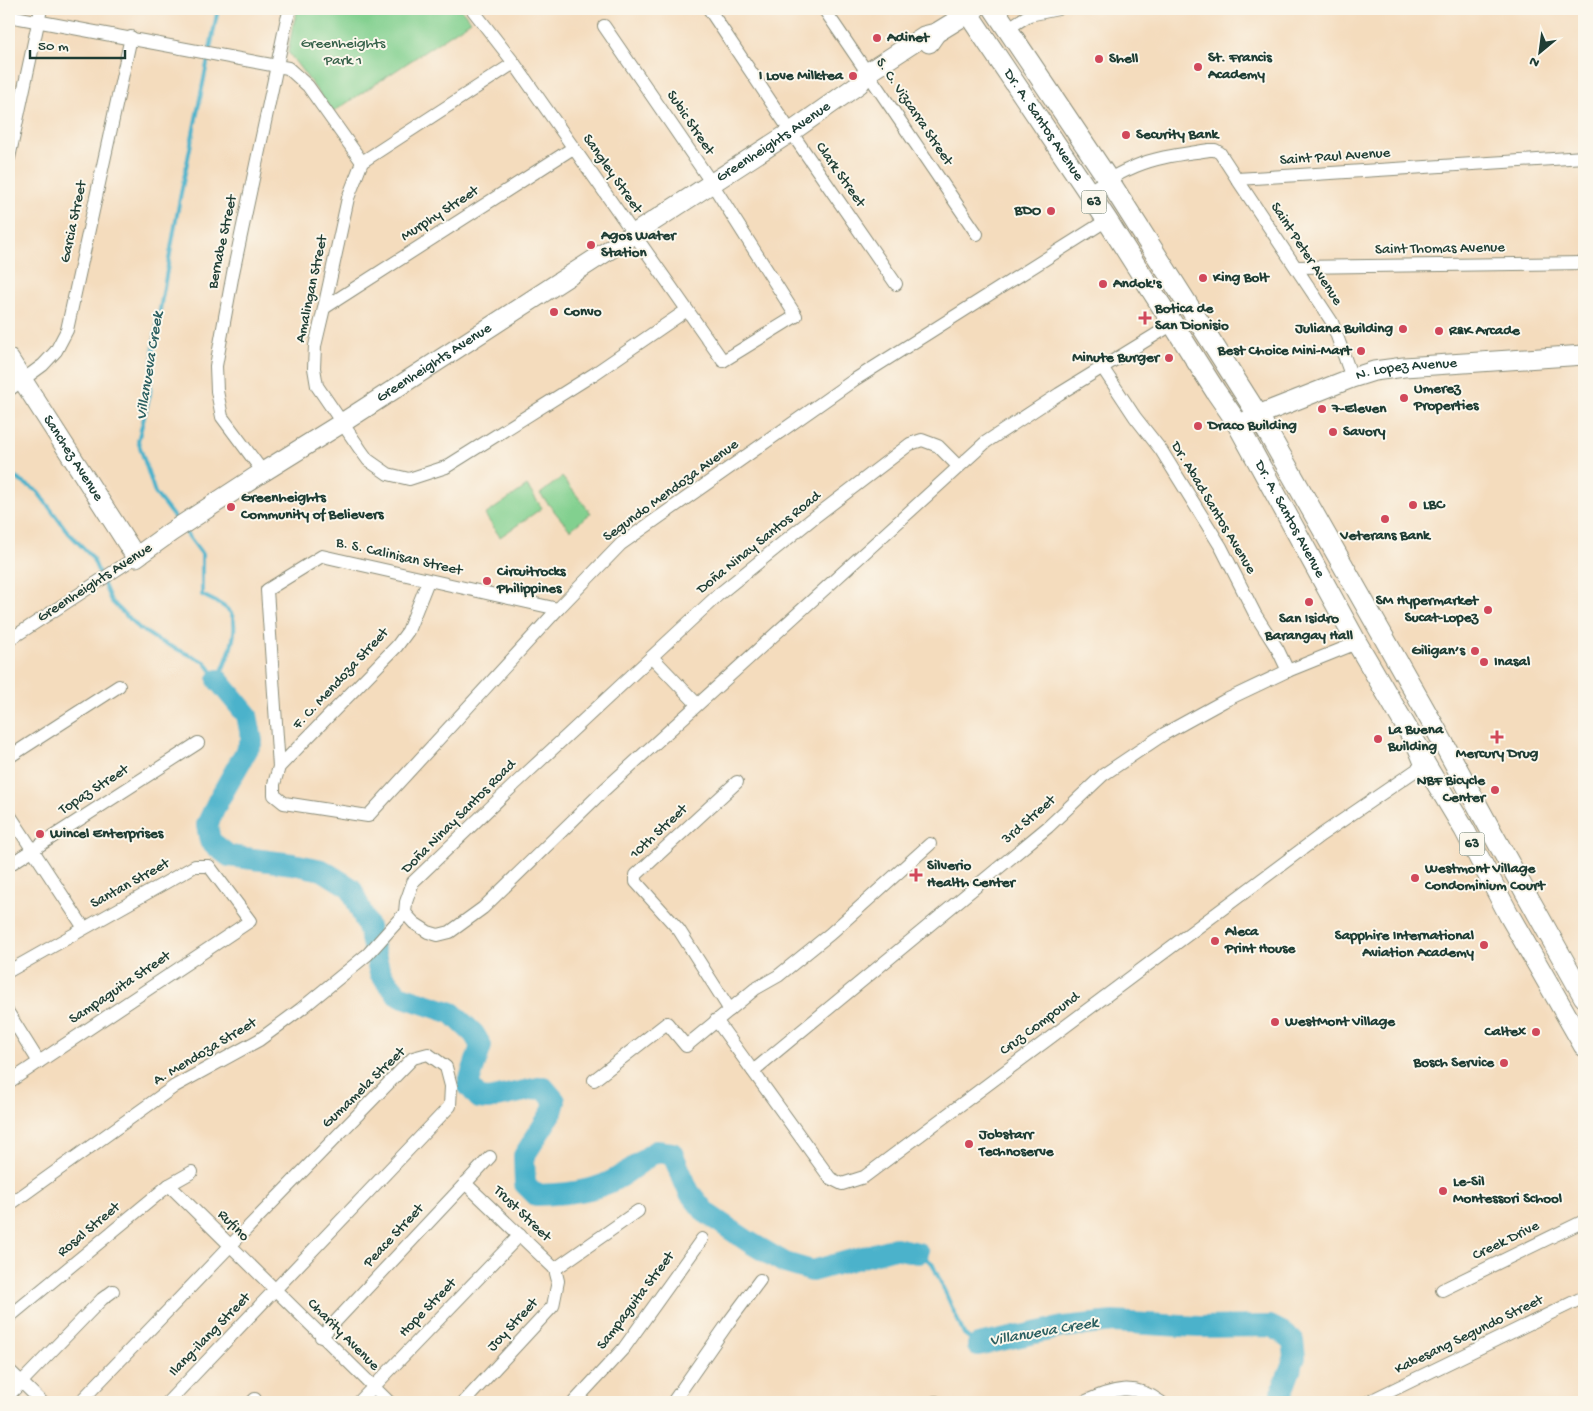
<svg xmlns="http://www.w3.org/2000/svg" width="1593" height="1411" viewBox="0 0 1593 1411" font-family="'Gochi Hand',sans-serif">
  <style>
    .green { fill: #82d08f; stroke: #508662 }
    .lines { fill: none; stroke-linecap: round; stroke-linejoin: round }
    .stream { stroke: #4cb2cb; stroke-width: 4 }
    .river { stroke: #4cb2cb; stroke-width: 22 }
    .street-casing { stroke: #8a8c78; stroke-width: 14 }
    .secondary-casing { stroke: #8a8c78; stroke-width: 21 }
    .primary-casing { stroke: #8a8c78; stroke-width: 22 }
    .street { stroke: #fff; stroke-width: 12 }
    .secondary { stroke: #fff; stroke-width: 19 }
    .primary { stroke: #fff; stroke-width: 20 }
    .poi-dot { fill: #d1495b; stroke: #fbf7ec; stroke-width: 2 }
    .labels { text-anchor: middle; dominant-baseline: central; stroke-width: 4; stroke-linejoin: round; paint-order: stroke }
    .shield { fill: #fbf7ec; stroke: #61756b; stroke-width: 1 }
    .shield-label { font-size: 14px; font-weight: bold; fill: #1f3d34 }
    .poi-label { font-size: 15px; font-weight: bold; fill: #1f3d34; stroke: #fbf7ec; text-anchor: start }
    .park-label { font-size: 15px; fill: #38624b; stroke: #fbf7ec }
    .street-label { font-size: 15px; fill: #1f3d34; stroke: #fbf7ec }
    .water-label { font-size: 16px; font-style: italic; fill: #2c6061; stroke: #fbf7ec }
  </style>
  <rect width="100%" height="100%" fill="#fbf7ec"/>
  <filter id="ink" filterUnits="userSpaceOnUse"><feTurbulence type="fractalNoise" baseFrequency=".02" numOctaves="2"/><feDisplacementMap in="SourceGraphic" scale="10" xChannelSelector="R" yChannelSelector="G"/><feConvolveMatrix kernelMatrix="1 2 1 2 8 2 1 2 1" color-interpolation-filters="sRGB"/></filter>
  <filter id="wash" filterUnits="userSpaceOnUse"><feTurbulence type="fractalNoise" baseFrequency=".0096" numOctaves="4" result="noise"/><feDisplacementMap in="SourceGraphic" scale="20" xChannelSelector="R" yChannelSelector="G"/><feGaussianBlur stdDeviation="1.12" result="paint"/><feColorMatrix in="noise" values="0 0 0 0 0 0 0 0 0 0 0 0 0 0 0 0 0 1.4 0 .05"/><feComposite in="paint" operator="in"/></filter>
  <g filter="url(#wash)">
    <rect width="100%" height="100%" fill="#f4dcbd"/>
    <!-- green -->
    <g class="green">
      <polygon points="298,9 461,9 471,21 333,112 288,52 293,25"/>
      <polygon points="562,477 591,513 570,530 540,494"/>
      <polygon points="527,486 542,508 500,537 485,515"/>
    </g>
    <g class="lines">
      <!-- stream -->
      <g class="stream">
        <polyline points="9,474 37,491 67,531 92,557 111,601 139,628 159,641 205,662 218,680"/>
        <polyline points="177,521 155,493 138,441 150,394 154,343 180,198 218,9"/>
        <path d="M184,530L202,554V595C210,599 220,603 227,609C245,623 225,664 218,680"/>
        <polyline points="918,1253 932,1263 964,1334 978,1345"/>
      </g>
      <!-- river -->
      <g class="river">
        <path d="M218,680L247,715L252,741L218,801L207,825L210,841L229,856L293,864L322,870L351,888L368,927L380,973L398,995L452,1013L474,1034L481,1046L468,1085L479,1098L488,1099L543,1087L555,1101L552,1112L524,1156L525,1184L536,1195C558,1194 582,1193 603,1185C622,1178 639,1163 656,1151L672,1153L689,1192L706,1213L749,1242L785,1263L812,1271L895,1248L918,1253"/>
        <polyline points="978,1345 1063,1327 1113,1322 1199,1327 1270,1326 1282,1332 1293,1341 1295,1357 1278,1402"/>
      </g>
    </g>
  </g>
  <g filter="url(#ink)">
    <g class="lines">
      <!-- street casing -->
      <g class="street-casing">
        <g id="street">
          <polyline points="472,9 514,63 723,361 796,316 711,182 604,26"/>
          <polyline points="709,9 791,132 896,284"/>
          <polyline points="824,9 977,234"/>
          <polyline points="9,16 288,68 308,86 362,162"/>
          <polyline points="1007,29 1029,15 1058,9"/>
          <polyline points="514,63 362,162 348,198 324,308 315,346 314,368 317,386 360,449 368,460 388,474 409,479 446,467 594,374 687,310"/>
          <polyline points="9,158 41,9"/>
          <polyline points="1237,179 1332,322 1352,378"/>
          <path d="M1087,192C1103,182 1119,173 1136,166C1159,156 1185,154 1209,150H1215L1220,153L1237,179L1584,157"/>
          <polyline points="1296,267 1584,263"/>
          <polyline points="324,308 573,148"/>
          <polyline points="1102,367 1135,417 1161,450 1221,547 1255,614 1278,650 1288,671"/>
          <polyline points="9,390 43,365 56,351 67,330 131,37"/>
          <polyline points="958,466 938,446 922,440 910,444 812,519 718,595 515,784 413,882 406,902 405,913 414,923 428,932 438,935 450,932 483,908 604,790 986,442 1059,394 1173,324"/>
          <polyline points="263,472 222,417 217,391 216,366 233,273 286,23 290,9"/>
          <polyline points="428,581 408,631 397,646 279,767 274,784 274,795 284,803 368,816 558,609 621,544 854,380 1107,220"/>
          <polyline points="9,640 136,557"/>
          <polyline points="652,657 697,704"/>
          <polyline points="9,757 119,686"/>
          <polyline points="279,767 267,590 322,556 558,609"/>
          <polyline points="9,814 84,928"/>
          <polyline points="9,865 198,743"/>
          <polyline points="9,971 195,866 209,866 250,921 9,1082"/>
          <polyline points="730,1010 679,930 636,882 636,875 737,782"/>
          <polyline points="9,1014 39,1062"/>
          <polyline points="716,1020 830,1178 842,1184 864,1177 1321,835 1425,764"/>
          <polyline points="753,1071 1048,827 1103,775 1164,734 1224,701 1285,672 1357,643"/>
          <polyline points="594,1080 667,1023 686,1046 755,989 778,976 830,934 930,844"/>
          <polyline points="465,1183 555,1269"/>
          <polyline points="169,1185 389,1402"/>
          <polyline points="9,1205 175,1086 259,1040 301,1009 368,954 405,913"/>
          <polyline points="555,1269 638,1211"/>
          <polyline points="1442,1290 1584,1221"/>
          <polyline points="9,1317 169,1185 192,1172"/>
          <polyline points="321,1337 490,1157"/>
          <polyline points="9,1370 42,1402"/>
          <polyline points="9,1395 102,1299 113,1291"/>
          <polyline points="80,1402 230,1246 413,1058 428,1054 446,1067 451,1086 450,1106 168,1402"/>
          <polyline points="252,1402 255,1399"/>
          <polyline points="359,1402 520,1235"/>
          <polyline points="464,1402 553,1306 558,1281 555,1269"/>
          <polyline points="574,1402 624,1348 702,1239"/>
          <polyline points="673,1402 728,1323 760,1280"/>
          <polyline points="935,1402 936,1402"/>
          <path d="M1084,1402C1112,1389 1134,1382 1161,1402"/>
          <polyline points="1368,1402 1584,1297"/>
        </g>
      </g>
      <!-- secondary casing -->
      <g class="secondary-casing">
        <g id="secondary">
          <polyline points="929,43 936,33 975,9"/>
          <path id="s1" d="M9,359L136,557L171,532L263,472L342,423L791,132L859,84L867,73L924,36L936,33"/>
          <path id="s2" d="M1239,425L1258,415L1352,378L1374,371L1404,367L1584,355"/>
        </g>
      </g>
      <!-- primary casing -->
      <g class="primary-casing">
        <g id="primary">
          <path id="s3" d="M965,9L1107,220L1216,392L1234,418L1357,643L1418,747L1425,764L1464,829L1509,915L1584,1046"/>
          <polyline points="994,9 1108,179 1258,415 1439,735 1494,836 1584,997"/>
        </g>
      </g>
      <!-- street -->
      <use href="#street" class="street"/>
      <!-- secondary -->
      <use href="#secondary" class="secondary"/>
      <!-- primary -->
      <use href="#primary" class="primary"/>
    </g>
  </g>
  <!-- markers -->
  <g class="poi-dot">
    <circle cx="877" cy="38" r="5"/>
    <circle cx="1099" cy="59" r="5"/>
    <circle cx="1198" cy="67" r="5"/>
    <circle cx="853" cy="76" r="5"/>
    <circle cx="1126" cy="135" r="5"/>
    <circle cx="1051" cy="211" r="5"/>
    <circle cx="591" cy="245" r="5"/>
    <circle cx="1203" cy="278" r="5"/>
    <circle cx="1103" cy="284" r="5"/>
    <circle cx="554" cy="312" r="5"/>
    <path d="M1142.5 310.5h5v5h5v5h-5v5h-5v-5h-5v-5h5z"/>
    <circle cx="1403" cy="329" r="5"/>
    <circle cx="1439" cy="331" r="5"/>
    <circle cx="1361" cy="351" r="5"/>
    <circle cx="1169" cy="358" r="5"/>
    <circle cx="1404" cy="398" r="5"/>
    <circle cx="1322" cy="409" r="5"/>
    <circle cx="1198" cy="426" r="5"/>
    <circle cx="1333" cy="432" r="5"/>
    <circle cx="1413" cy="505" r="5"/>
    <circle cx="231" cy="507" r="5"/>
    <circle cx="1385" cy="519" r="5"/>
    <circle cx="487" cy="581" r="5"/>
    <circle cx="1309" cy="602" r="5"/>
    <circle cx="1488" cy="610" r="5"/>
    <circle cx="1475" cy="651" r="5"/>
    <circle cx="1484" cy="662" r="5"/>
    <path d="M1494.5 729.5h5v5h5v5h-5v5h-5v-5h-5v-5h5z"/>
    <circle cx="1378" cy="739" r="5"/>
    <circle cx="1495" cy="790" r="5"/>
    <circle cx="40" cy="834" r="5"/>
    <path d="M913.5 867.5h5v5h5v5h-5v5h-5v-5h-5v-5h5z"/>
    <circle cx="1415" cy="878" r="5"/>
    <circle cx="1215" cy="941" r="5"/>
    <circle cx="1484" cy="945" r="5"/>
    <circle cx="1275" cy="1022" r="5"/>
    <circle cx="1536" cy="1032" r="5"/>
    <circle cx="1504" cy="1063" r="5"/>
    <circle cx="969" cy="1144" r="5"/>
    <circle cx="1443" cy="1191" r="5"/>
  </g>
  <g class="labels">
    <!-- shield labels -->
    <g class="shield">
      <rect x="1081.5" y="190.5" width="25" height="23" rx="4"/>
      <rect x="1459.5" y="832.5" width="25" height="23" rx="4"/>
    </g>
    <g class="shield-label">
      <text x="1094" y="202">63</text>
      <text x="1472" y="844">63</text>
    </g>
    <!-- poi labels -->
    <g class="poi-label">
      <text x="887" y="38">Adinet</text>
      <text x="1208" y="58">St. Francis<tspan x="1208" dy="17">Academy</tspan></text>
      <text x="1109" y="59">Shell</text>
      <text x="843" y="76" text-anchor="end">I Love Milktea</text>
      <text x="1136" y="135">Security Bank</text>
      <text x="1041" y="211" text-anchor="end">BDO</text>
      <text x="601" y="236">Agos Water<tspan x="601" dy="17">Station</tspan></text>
      <text x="1213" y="278">King Bolt</text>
      <text x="1113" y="284">Andok's</text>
      <text x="1155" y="309">Botica de<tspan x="1155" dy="17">San Dionisio</tspan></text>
      <text x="564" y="312">Convo</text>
      <text x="1393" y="329" text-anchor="end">Juliana Building</text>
      <text x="1449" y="331">R&amp;K Arcade</text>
      <text x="1351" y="351" text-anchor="end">Best Choice Mini-Mart</text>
      <text x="1159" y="358" text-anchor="end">Minute Burger</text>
      <text x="1414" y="389">Umerez<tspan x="1414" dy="17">Properties</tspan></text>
      <text x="1332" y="409">7-Eleven</text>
      <text x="1208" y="426">Draco Building</text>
      <text x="1343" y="432">Savory</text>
      <text x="241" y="498">Greenheights<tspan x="241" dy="17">Community of Believers</tspan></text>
      <text x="1423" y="505">LBC</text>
      <text x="1385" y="536" text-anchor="middle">Veterans Bank</text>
      <text x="497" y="572">Circuitrocks<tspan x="497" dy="17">Philippines</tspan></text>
      <text x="1478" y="601" text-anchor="end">SM Hypermarket<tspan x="1478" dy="17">Sucat-Lopez</tspan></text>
      <text x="1309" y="619" text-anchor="middle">San Isidro<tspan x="1309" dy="17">Barangay Hall</tspan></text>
      <text x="1465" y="651" text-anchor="end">Giligan’s</text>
      <text x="1494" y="662">Inasal</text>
      <text x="1388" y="730">La Buena<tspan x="1388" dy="17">Building</tspan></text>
      <text x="1497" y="754" text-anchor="middle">Mercury Drug</text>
      <text x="1485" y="781" text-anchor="end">NBF Bicycle<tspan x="1485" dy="17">Center</tspan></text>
      <text x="50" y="834">Wincel Enterprises</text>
      <text x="927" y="866">Silverio<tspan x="927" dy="17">Health Center</tspan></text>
      <text x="1425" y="869">Westmont Village<tspan x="1425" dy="17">Condominium Court</tspan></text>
      <text x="1225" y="932">Aleca<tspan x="1225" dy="17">Print House</tspan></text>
      <text x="1474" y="936" text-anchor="end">Sapphire International<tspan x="1474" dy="17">Aviation Academy</tspan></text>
      <text x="1285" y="1022">WestMont Village</text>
      <text x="1526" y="1032" text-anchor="end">Caltex</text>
      <text x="1494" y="1063" text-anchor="end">Bosch Service</text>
      <text x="979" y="1135">Jobstarr<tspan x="979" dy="17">Technoserve</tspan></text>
      <text x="1453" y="1182">Le-Sil<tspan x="1453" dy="17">Montessori School</tspan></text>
    </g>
    <!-- park labels -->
    <g class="park-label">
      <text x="343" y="44">Greenheights<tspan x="343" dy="17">Park 1</tspan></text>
    </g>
    <!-- street labels -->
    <g class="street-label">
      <text transform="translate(914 112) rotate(56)">S. C. Vizcarra Street</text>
      <text transform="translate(690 123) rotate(56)">Subic Street</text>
      <text stroke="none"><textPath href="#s3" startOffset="140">Dr. A. Santos Avenue</textPath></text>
      <text stroke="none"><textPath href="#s1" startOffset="996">Greenheights Avenue</textPath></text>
      <text transform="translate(1335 157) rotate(-4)">Saint Paul Avenue</text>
      <text transform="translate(612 174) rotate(55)">Sangley Street</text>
      <text transform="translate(840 175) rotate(55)">Clark Street</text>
      <text transform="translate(440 214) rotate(-33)">Murphy Street</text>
      <text transform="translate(74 222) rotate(-78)">Garcia Street</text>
      <text transform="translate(223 242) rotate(-78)">Bernabe Street</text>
      <text transform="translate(1440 249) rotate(-1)">Saint Thomas Avenue</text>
      <text transform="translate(1306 254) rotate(57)">Saint Peter Avenue</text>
      <text transform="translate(312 289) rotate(-78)">Amalingan Street</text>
      <text stroke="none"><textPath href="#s1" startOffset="591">Greenheights Avenue</textPath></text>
      <text stroke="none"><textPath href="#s2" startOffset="178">N. Lopez Avenue</textPath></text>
      <text stroke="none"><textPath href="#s1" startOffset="118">Sanchez Avenue</textPath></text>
      <text transform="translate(671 491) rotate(-36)">Segundo Mendoza Avenue</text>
      <text transform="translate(1213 508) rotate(59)">Dr. Abad Santos Avenue</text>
      <text stroke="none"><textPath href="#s3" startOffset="605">Dr. A. Santos Avenue</textPath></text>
      <text transform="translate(759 543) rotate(-39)">Doña Ninay Santos Road</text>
      <text transform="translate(399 557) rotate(13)">B. S. Calinisan Street</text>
      <text transform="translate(95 583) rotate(-33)">Greenheights Avenue</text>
      <text transform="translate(341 679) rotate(-47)">F. C. Mendoza Street</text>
      <text transform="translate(94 790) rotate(-33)">Topaz Street</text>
      <text transform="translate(459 817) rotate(-45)">Doña Ninay Santos Road</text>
      <text transform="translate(1029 820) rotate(-41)">3rd Street</text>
      <text transform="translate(659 832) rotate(-43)">10th Street</text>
      <text transform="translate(130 884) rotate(-29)">Santan Street</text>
      <text transform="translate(120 988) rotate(-34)">Sampaguita Street</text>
      <text transform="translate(1040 1024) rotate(-37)">Cruz Compound</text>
      <text transform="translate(205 1052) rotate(-31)">A. Mendoza Street</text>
      <text transform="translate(364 1088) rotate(-44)">Gumamela Street</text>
      <text transform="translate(522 1214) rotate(44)">Trust Street</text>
      <text transform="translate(233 1226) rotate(45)">Rufino</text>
      <text transform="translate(89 1230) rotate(-40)">Rosal Street</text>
      <text transform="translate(394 1236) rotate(-47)">Peace Street</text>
      <text transform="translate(1506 1241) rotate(-26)">Creek Drive</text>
      <text transform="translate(636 1301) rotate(-53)">Sampaguita Street</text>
      <text transform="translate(428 1308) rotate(-46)">Hope Street</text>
      <text transform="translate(513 1325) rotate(-47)">Joy Street</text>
      <text transform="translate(210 1335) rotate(-46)">Ilang-ilang Street</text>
      <text transform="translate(343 1335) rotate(45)">Charity Avenue</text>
      <text transform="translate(1469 1335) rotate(-26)">Kabesang Segundo Street</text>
    </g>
    <!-- water labels -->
    <g class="water-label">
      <text transform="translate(151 366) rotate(-81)">Villanueva Creek</text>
      <text transform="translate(1044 1333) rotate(-10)">Villanueva Creek</text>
    </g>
  </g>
  <!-- margin -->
  <rect width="1593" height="1411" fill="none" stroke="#fbf7ec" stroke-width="30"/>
  <!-- north arrow -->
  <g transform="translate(1540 52) rotate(209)" stroke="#fbf7ec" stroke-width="4" paint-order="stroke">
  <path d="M0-4L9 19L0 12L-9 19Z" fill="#1f3d34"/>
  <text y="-8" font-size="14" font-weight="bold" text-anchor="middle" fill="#1f3d34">N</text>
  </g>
  <!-- scale -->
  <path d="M30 50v8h95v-8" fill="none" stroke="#1f3d34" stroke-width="2.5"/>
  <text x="38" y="50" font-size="15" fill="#1f3d34" stroke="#fbf7ec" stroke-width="4" paint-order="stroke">50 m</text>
</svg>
